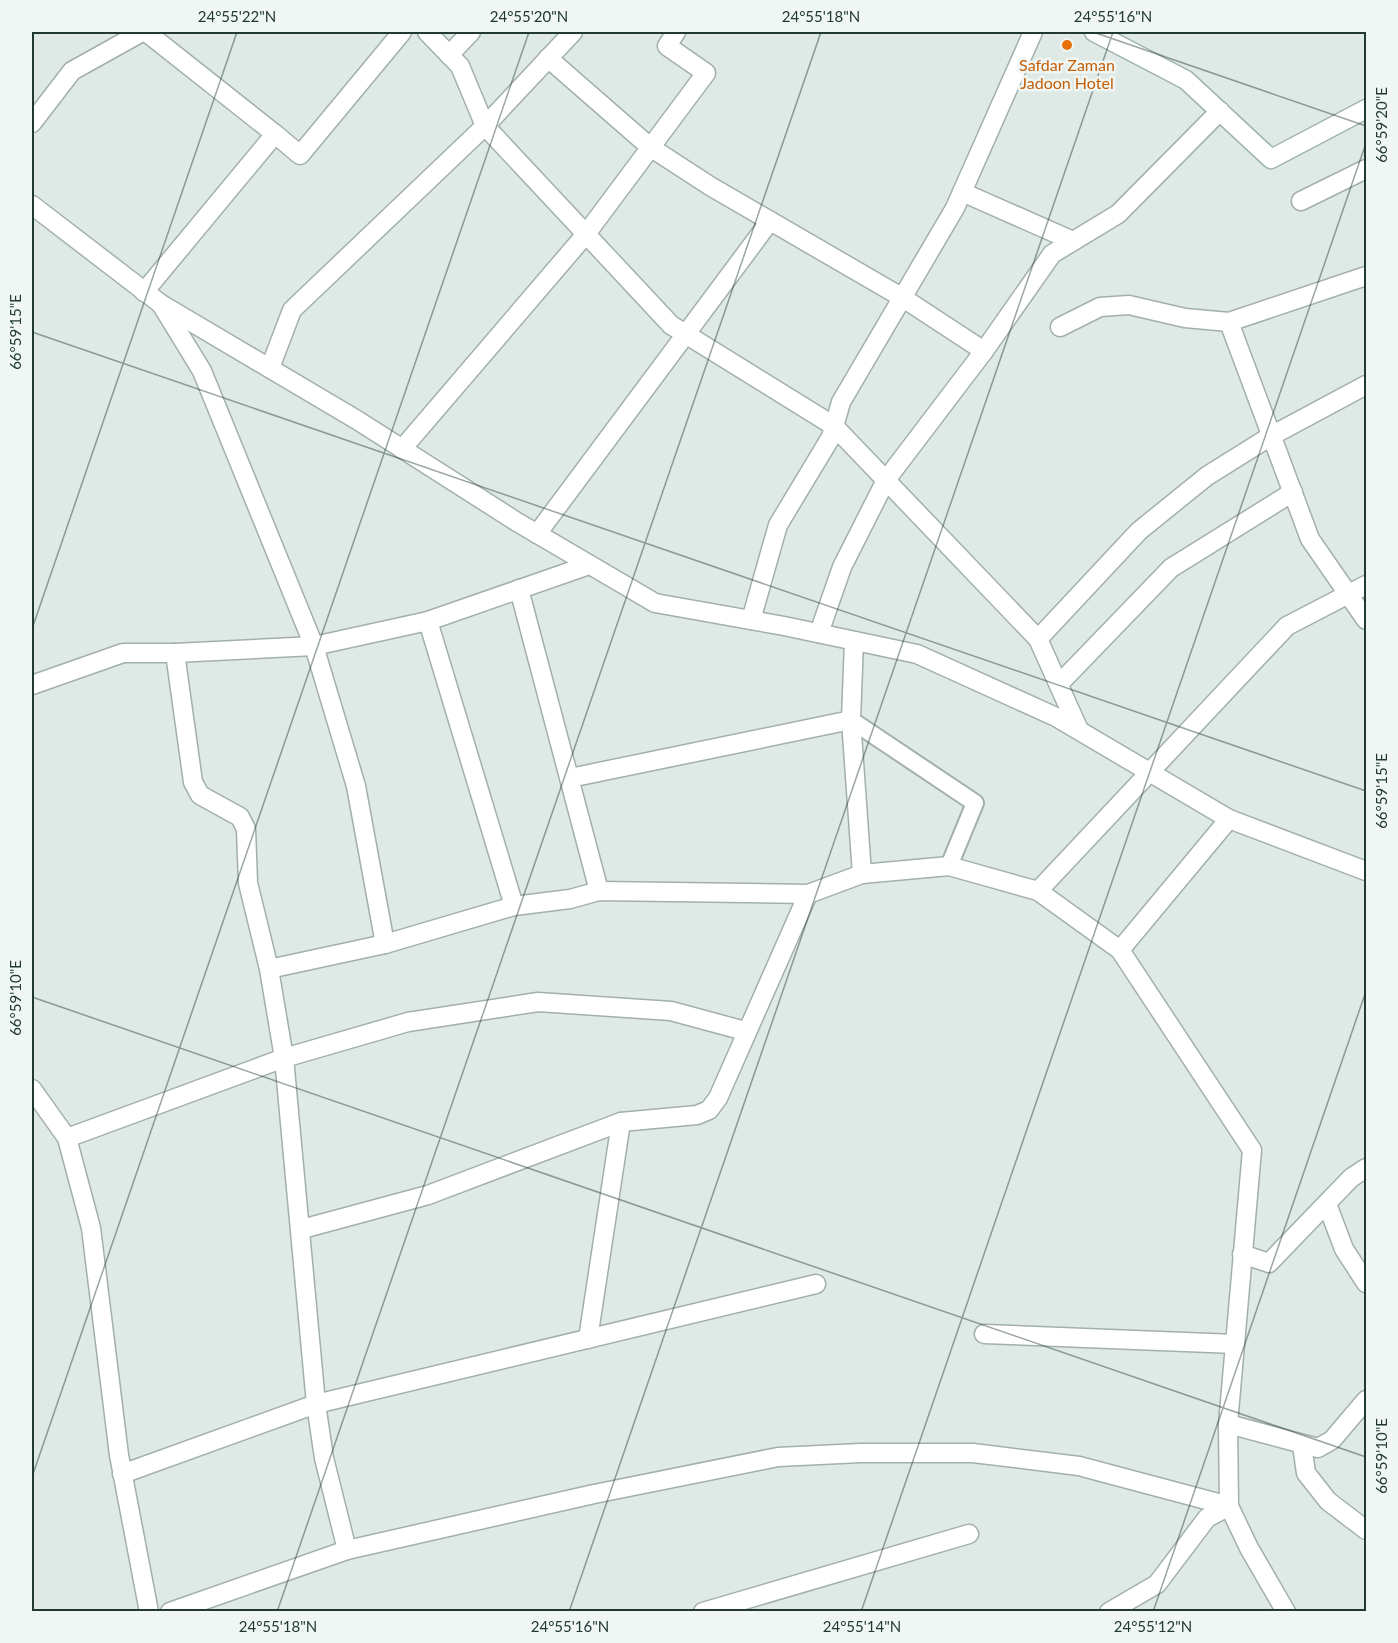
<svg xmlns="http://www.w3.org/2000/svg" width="1398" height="1643" viewBox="0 0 1398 1643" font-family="Lato,sans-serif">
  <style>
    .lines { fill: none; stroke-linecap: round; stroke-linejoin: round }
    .lane-casing { stroke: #a2b0ad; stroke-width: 20 }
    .street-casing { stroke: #a2b0ad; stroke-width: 21 }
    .secondary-casing { stroke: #9fb4b0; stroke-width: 21 }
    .lane { stroke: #fff; stroke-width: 16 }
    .street { stroke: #fff; stroke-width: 18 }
    .secondary { stroke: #fff; stroke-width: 18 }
    .ticks { fill: none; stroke: #213835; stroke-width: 1.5; stroke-opacity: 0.45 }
    .food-dot { fill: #e8710a; stroke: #eff6f4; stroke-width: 2 }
    .labels { text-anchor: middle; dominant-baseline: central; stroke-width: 5; stroke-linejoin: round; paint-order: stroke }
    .food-label { font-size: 16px; fill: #c56008; stroke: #eff6f4 }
    .neatline { fill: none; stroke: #213835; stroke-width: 2 }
    .ticks-label { font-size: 15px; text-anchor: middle; fill: #213835 }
  </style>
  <rect width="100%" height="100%" fill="#dfe9e6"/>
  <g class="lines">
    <!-- lane casing -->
    <g class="lane-casing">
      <polyline id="lane" points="851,720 975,803 949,866"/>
    </g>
    <!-- street casing -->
    <g class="street-casing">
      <g id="street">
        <polyline points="146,32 275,134"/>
        <polyline points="427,32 460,66 485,126 671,325 834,426 1038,639 1079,730"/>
        <polyline points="449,55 471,32"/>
        <polyline points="548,58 650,147 710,186 903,298 984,351"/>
        <polyline points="32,123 72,71 142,32"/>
        <polyline points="962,192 1073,241"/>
        <polyline points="1301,201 1366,169"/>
        <polyline points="32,205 161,304 357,420 517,522 655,603 784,626 917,654 1056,717 1229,819 1366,871"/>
        <polyline points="144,292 275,134 300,155 402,32"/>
        <polyline points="161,304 202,371 314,646 356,786 385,944 514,906 570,899 599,891 808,894 862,874 949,866 1038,891 1120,950 1252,1150 1228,1424 1229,1506 1249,1548 1286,1612"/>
        <polyline points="1229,322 1310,539 1366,620"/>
        <polyline points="1060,327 1100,307 1129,305 1185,318 1229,322 1366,276"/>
        <polyline points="270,368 292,310 485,126 573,32"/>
        <polyline points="402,449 586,234 706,73 667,46 676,32"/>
        <polyline points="537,534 770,221"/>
        <polyline points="519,589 599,891"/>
        <polyline points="751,620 778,525 831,437 841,402 955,208 1033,32"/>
        <polyline points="428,621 514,906"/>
        <polyline points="819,633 842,567 886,480 984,351 1052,254 1118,214 1220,111"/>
        <polyline points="1038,639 1139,531 1207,476 1271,436 1366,385"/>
        <polyline points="854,641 851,720 862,874"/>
        <polyline points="175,653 193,782 200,795 240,817 246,829 248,883 269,969 284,1058 316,1404 324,1458 347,1550"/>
        <polyline points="1059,684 1171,568 1293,492"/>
        <polyline points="32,685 123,653 175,653 314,646 428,621 589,565"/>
        <polyline points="570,778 851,720"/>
        <polyline points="1038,891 1287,626 1366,585"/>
        <polyline points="1120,950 1229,819"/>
        <polyline points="269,969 385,944"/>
        <polyline points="32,1089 67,1138 91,1228 119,1455 149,1612"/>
        <polyline points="67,1138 284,1058 408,1022 538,1002 671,1011 745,1031"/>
        <polyline points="1327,1204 1344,1249 1366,1283"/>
        <polyline points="302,1229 428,1195 621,1122 697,1115 709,1110 718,1098 808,894"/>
        <polyline points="1242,1254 1269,1263 1351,1178 1366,1168"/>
        <polyline points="984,1334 1235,1344"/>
        <polyline points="588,1339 621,1122"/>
        <polyline points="1228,1424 1318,1448 1332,1440 1366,1400"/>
        <polyline points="1302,1445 1306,1473 1328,1501 1366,1530"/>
        <polyline points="122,1474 316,1404 816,1284"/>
        <polyline points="170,1612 347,1550 594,1494 778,1457 861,1453 973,1453 1079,1466 1229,1506"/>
        <polyline points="703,1612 969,1534"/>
        <polyline points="1109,1612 1157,1584 1207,1518 1229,1506"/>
      </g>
    </g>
    <!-- secondary casing -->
    <g class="secondary-casing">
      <polyline id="secondary" points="1094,32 1186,80 1271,159 1366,109"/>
    </g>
    <!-- lane -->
    <use href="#lane" class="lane"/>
    <!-- street -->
    <use href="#street" class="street"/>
    <!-- secondary -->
    <use href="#secondary" class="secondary"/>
  </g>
  <!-- ticks -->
  <path class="ticks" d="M1093,32L1366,126M32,332L1366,791M32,629L237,32M32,997L1366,1457M32,1477L529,32M277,1612L821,32M569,1612L1113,32M861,1612L1366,143M1153,1612L1366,991"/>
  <!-- markers -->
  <circle class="food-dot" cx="1067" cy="45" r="6"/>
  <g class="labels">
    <!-- food labels -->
    <g class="food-label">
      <text x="1067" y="64">Safdar Zaman<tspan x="1067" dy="18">Jadoon Hotel</tspan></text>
    </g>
  </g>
  <!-- border -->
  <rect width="1398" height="1643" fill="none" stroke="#eff6f4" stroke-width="66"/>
  <rect x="33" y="33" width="1332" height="1577" class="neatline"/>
  <g class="ticks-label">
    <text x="237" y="22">24°55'22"N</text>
    <text x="529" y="22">24°55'20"N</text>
    <text x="821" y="22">24°55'18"N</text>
    <text x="1113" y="22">24°55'16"N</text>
    <text transform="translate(1382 125) rotate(-90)" y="5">66°59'20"E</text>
    <text transform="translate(16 332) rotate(-90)" y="5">66°59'15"E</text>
    <text transform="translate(1382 791) rotate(-90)" y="5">66°59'15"E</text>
    <text transform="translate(16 998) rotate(-90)" y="5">66°59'10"E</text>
    <text transform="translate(1382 1456) rotate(-90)" y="5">66°59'10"E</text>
    <text x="278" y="1632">24°55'18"N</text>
    <text x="570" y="1632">24°55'16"N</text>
    <text x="862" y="1632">24°55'14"N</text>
    <text x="1153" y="1632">24°55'12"N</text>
  </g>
</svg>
